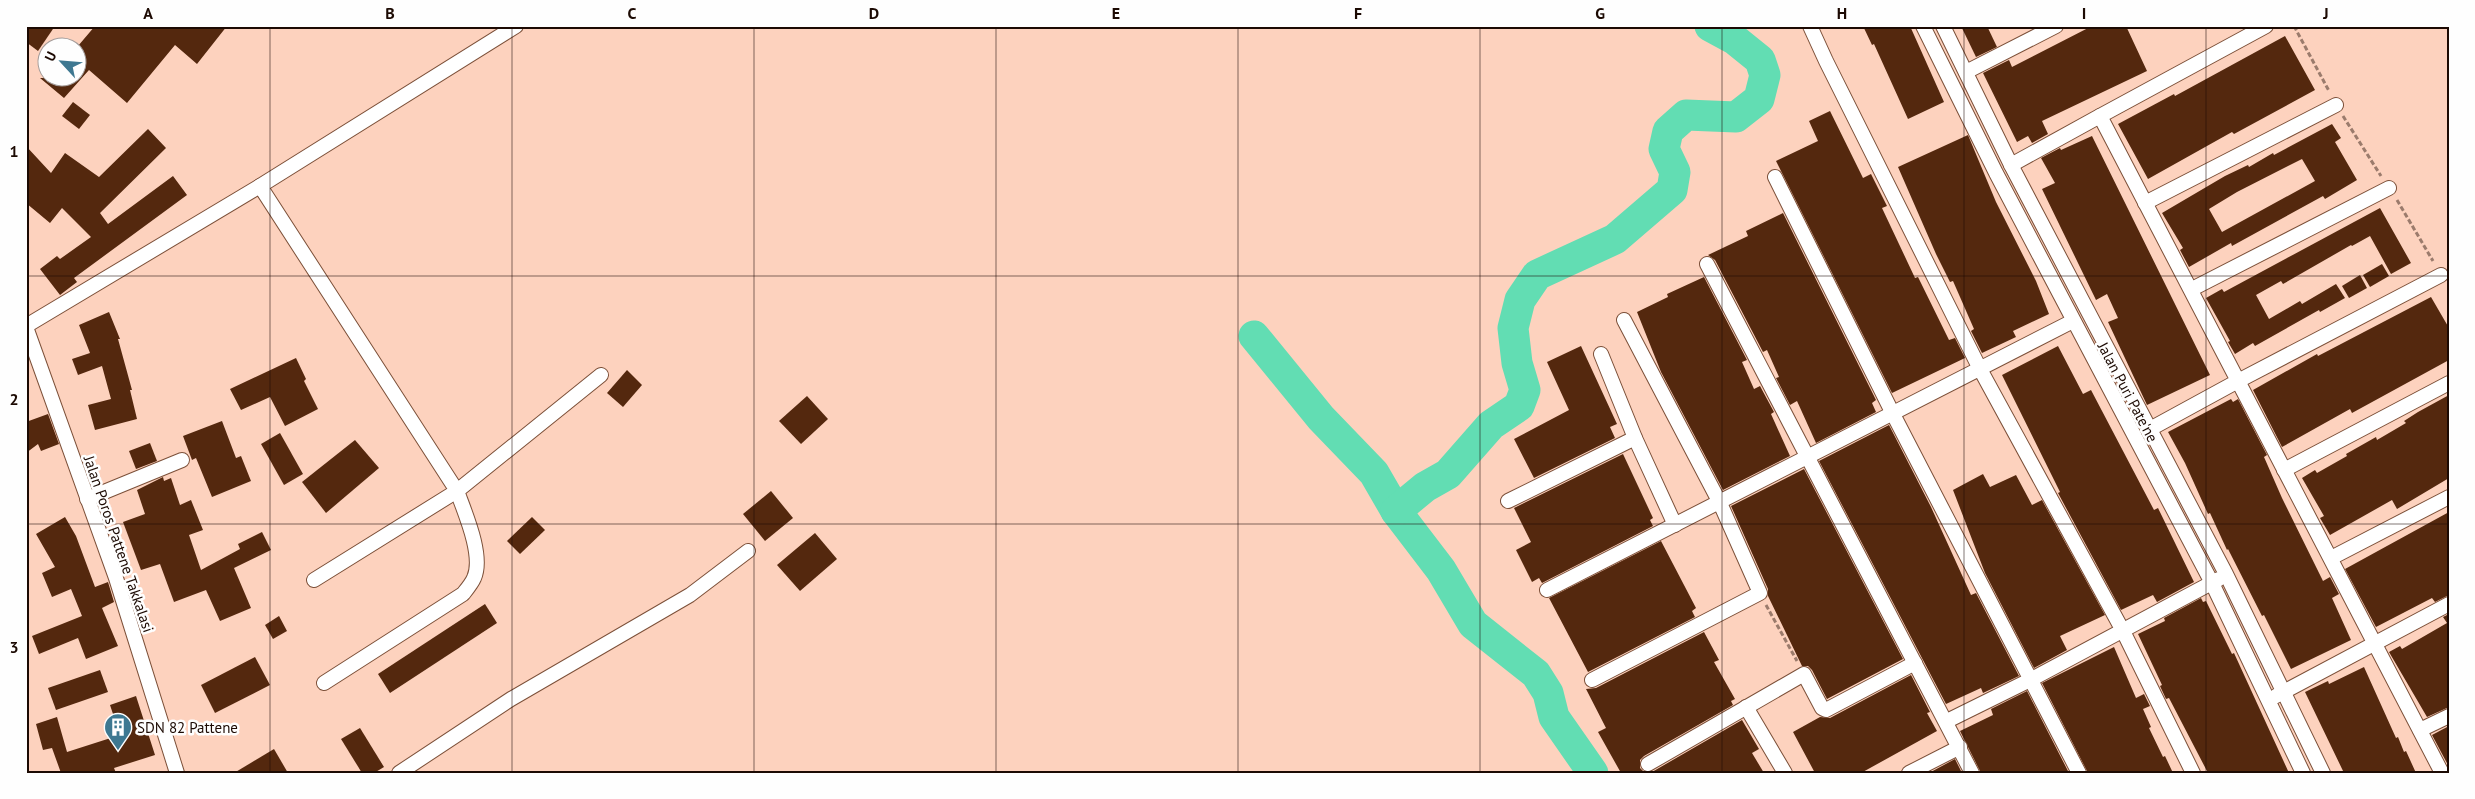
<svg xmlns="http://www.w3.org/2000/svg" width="2475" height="799" viewBox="0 0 2475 799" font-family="'PT Sans',sans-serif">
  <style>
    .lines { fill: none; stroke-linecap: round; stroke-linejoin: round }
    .river { stroke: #62ddb3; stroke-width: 31 }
    .building { fill: #54280e; fill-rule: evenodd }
    .street-casing { stroke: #7c5039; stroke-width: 16 }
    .path { stroke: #9b7b6c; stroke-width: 3; stroke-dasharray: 5 2.5; stroke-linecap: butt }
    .street { stroke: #fff; stroke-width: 14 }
    .grid { fill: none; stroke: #1c0a03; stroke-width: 1; stroke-opacity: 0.55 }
    .labels { text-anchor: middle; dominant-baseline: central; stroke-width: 5; stroke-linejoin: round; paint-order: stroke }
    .street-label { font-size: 15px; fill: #1c0a03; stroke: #fefefe }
    .poi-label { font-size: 15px; fill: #1c0a03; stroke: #fefefe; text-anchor: start }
    .neatline { fill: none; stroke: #1c0a03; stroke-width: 2 }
    .grid-label { font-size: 16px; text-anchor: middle; font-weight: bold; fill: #1c0a03 }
  </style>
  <rect width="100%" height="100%" fill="#fdd2be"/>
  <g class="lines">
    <!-- river -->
    <g class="river">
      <polyline points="1254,336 1321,418 1374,473 1396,511 1441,570 1473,624 1536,674 1548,693 1554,717 1593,773"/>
      <polyline points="1396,511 1425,487 1448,474 1491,425 1519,406 1525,390 1517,363 1513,328 1520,300 1537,275 1615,239 1672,190 1675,172 1664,149 1668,131 1686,115 1736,117 1759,99 1765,75 1760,60 1734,39 1710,26"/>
    </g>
  </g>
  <!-- building -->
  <g class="building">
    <polygon points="26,26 55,26 38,51 26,42"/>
    <polygon points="95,26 227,26 197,64 175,45 127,103 89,70 64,98 40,78 78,78 78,46"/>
    <polygon points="1863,26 1910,26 1944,102 1908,119 1874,44 1872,45"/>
    <polygon points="1961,26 1987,26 1997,47 1976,57"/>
    <polygon points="2092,26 2126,26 2147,71 2042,121 2048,134 2032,143 2028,136 2017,142 1983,73 2009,60 2012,67"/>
    <polygon points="2285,36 2315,90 2234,134 2232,132 2148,179 2118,124 2174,94 2175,96"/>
    <polygon points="73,102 90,115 79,129 62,116"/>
    <polygon points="1830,111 1863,178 1871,174 1887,206 1882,208 1915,278 1918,277 1949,340 1955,338 1965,358 1892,393 1776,161 1818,141 1809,121"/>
    <path d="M2332,124L2341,138L2335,142L2357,180L2325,199L2323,196L2232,246L2231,243L2189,267L2180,250L2183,248L2162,213L2225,176L2248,165L2249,167L2273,153L2274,155ZM2302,159L2315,181L2222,232L2209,209L2237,192Z"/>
    <polygon points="148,129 166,148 100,213 108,224 173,176 187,195 74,278 77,282 60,295 40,269 57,256 60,259 91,237 62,208 50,223 26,203 26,146 51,173 65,153 99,177"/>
    <polygon points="1968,135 1996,202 2036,281 2049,314 2013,331 2016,337 1982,353 1971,331 1974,329 1953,281 1950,282 1936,254 1898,167"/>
    <polygon points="2092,136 2210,375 2147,405 2108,322 2118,318 2107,294 2096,300 2042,189 2055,183 2041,158 2060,148 2061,150"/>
    <polygon points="2380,208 2411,263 2391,274 2370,236 2352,246 2351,245 2283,284 2281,281 2256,295 2269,319 2300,301 2302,304 2336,284 2345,298 2320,312 2319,310 2255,346 2253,343 2235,354 2228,342 2230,341 2206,298 2222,289 2224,292"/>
    <polygon points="1783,213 1876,400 1872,403 1876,412 1816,443 1797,401 1790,405 1776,378 1779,377 1767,350 1763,352 1715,260 1708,255 1748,236 1746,231"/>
    <polygon points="2382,264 2389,276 2370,287 2363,275"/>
    <polygon points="2360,275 2367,288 2349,298 2342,286"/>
    <polygon points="1704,277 1747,360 1742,362 1754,389 1760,386 1774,412 1771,414 1790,456 1723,490 1661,372 1637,312 1668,297 1667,294"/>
    <polygon points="2431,297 2449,328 2449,360 2352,413 2350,409 2282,447 2253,390 2317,354 2318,356"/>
    <polygon points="109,312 120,339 118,339 132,390 130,390 137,419 95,430 88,405 111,399 102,366 78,375 72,359 90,353 79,325"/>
    <polygon points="1581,346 1617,424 1610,427 1615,438 1534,478 1514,439 1569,410 1547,362"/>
    <polygon points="2058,346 2083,394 2091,390 2154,510 2158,508 2194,582 2157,602 2153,595 2121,610 2058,493 2060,492 2002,375"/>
    <polygon points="296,358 306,379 304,381 318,409 285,426 270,397 241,410 230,389"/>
    <polygon points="627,370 642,385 623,407 607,393"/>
    <polygon points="2449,395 2449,478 2397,509 2392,500 2330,535 2320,518 2324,516 2302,478 2315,470 2317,473 2347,456 2346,454 2376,437 2377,440 2406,423 2404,421 2418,412"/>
    <polygon points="807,396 828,419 801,444 779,421"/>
    <polygon points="2231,399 2233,402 2238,399 2267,455 2264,457 2282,498 2323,581 2330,577 2339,594 2332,598 2351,640 2291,669 2264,615 2262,616 2228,549 2227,550 2210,513 2208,514 2185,463 2168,432"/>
    <polygon points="48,414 59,444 41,451 38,444 26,453 26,422"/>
    <polygon points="222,421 236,458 241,456 251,481 212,497 196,458 192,460 183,436"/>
    <polygon points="1889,425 1931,507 1971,595 1976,593 2019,676 1983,693 1981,688 1946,704 1819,461"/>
    <polygon points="280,433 303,474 284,485 261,444"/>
    <polygon points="355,440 379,468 326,513 302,482"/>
    <polygon points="150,443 157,461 136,469 129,451"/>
    <polygon points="1623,454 1653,518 1650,520 1653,526 1542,583 1539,578 1532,582 1516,550 1531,542 1514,508"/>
    <polygon points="1804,469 1903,659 1827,699 1812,670 1808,666 1802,666 1768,596 1768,589 1731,506"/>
    <polygon points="1983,474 1990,487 2016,475 2032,505 2042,500 2105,615 2060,636 2067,650 2034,668 1985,573 1953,490"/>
    <polygon points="163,477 164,481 171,478 180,505 191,500 203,530 189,535 201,570 240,549 238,544 262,532 271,550 234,568 251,608 220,621 206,590 174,602 160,564 141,570 123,522 145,514 137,490"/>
    <polygon points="771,491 793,518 765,541 743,514"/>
    <polygon points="2449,512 2449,595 2435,602 2432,598 2376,627 2345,569"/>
    <polygon points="65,517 76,536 95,587 108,582 114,602 102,608 118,646 86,659 78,638 39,654 32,636 82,616 71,589 52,597 42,573 55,567 36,534"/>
    <polygon points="532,517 545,530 520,554 507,541"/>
    <polygon points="815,533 837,559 800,591 777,565"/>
    <polygon points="1661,541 1696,608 1692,611 1695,617 1588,672 1549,598"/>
    <polygon points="2201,598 2203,602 2206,601 2232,654 2234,653 2289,773 2208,773 2169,698 2166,699 2160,686 2162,685 2138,634 2165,621 2164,618"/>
    <polygon points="485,604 497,623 390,693 378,674"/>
    <polygon points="2449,614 2449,707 2427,717 2389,652 2400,646 2402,649 2447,623 2443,617"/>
    <polygon points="279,616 287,631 273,639 265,625"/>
    <polygon points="1704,632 1719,660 1714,662 1735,699 1731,701 1733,705 1644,756 1640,760 1640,768 1644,772 1652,772 1742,720 1759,749 1752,753 1764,773 1621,773 1598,732 1606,728 1586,689 1596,688"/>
    <polygon points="2114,647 2136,698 2144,694 2150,706 2143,709 2151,727 2149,728 2163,757 2165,756 2173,773 2088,773 2042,683"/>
    <polygon points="255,657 270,685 215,713 201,685"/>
    <polygon points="2364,667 2396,738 2398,737 2404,752 2406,751 2416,773 2344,773 2305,692 2328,681 2329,684"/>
    <polygon points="100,670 108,692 56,710 48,688"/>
    <polygon points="1911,675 1930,712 1927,713 1937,731 1861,773 1815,773 1793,732 1820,717 1830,718"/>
    <polygon points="2027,691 2068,771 1981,773 1960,731 1993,715 1991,709"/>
    <polygon points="136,696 155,755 114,768 116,773 61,773 52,748 43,750 36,724 57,717 67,752 120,735 110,705"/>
    <polygon points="2449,726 2449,767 2432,735"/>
    <polygon points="360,728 384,767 374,773 362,773 341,739"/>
    <polygon points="274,749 288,773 234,773"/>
    <polygon points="1955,759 1962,773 1929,773"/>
  </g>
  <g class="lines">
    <!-- street casing -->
    <g class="street-casing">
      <g id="street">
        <polyline points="1810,26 1826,61 1980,369 2123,631 2193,773"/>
        <polyline points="1923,26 1996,173 2212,583 2303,773"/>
        <polyline points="1943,26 2011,165 2226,574 2323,773"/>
        <polyline points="1966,72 2056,26"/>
        <polyline points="2011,165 2100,116"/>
        <polyline points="1775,177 1893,414 2079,773"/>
        <polyline points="260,186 516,26"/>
        <polyline points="2145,203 2336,105"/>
        <polyline points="1707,264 1972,773"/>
        <polyline points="2441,275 2238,381 2442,773"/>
        <polyline points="2192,289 2389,188"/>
        <polyline points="26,326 260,186 457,491 314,580"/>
        <polyline points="26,327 116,578 177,773"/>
        <polyline points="1601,354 1635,438 1675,525"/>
        <polyline points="2150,429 2238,381 2100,116 2266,26"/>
        <polyline points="2284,470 2449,383"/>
        <polyline points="87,499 182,460"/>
        <polyline points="1508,501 1635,438"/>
        <polyline points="2331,558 2449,497"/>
        <polyline points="1547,590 2073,321"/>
        <polyline points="1592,680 1760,593 1720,503 1624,320"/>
        <path d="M324,683L463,594C467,589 472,583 474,578C484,556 465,513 457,491L601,375"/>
        <polyline points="2276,696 2449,604"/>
        <polyline points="1746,707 1785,773"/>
        <polyline points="1947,721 2030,680 2219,579"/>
        <polyline points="2420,730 2449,716"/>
        <polyline points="1648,764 1804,674 1822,708 1826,710 1915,663"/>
        <polyline points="399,773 511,699 690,595 748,551"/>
        <polyline points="1909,773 1960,747"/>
      </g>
    </g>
    <!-- path -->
    <g class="path">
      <polyline points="2294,26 2329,91"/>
      <polyline points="2343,116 2381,176"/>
      <polyline points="2397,200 2433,261"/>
      <polyline points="1766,605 1797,661"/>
    </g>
    <!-- street -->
    <use href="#street" class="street"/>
  </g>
  <!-- grid -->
  <path class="grid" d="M270,26V773M512,26V773M754,26V773M996,26V773M1238,26V773M1480,26V773M1722,26V773M1964,26V773M2206,26V773M26,276H2449M26,524H2449"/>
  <!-- icons -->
  <defs>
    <g id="building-pin" transform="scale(1.4375)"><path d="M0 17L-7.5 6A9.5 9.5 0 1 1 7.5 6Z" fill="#3e7891" stroke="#fefefe"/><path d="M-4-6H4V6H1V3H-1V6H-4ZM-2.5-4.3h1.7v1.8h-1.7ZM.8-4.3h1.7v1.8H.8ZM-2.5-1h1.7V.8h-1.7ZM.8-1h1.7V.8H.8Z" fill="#fff"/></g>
  </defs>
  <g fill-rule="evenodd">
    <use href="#building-pin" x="118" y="727"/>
  </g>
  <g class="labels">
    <!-- street labels -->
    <g class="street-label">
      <text transform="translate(2128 392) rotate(62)">Jalan Puri Pate'ne</text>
      <text transform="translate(119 544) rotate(71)">Jalan Poros Pattene Takkalasi</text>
    </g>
    <!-- poi labels -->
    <g class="poi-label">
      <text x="137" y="727">SDN 82 Pattene</text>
    </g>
  </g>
  <!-- border -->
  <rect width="2475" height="799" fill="none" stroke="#fefefe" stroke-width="55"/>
  <!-- north arrow -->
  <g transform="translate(62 62) rotate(296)"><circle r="24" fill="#fefefe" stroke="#a49c9a"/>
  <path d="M0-4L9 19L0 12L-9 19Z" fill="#3e7891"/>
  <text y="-8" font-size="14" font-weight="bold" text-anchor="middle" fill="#1c0a03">U</text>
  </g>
  <rect x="28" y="28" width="2420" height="744" class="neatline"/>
  <g class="grid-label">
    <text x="148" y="19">A</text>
    <text x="390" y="19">B</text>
    <text x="632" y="19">C</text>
    <text x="874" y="19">D</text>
    <text x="1116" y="19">E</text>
    <text x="1358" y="19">F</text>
    <text x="1600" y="19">G</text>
    <text x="1842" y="19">H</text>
    <text x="2084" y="19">I</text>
    <text x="2326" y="19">J</text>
    <text x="14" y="157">1</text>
    <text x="14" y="405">2</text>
    <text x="14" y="653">3</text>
  </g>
</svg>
